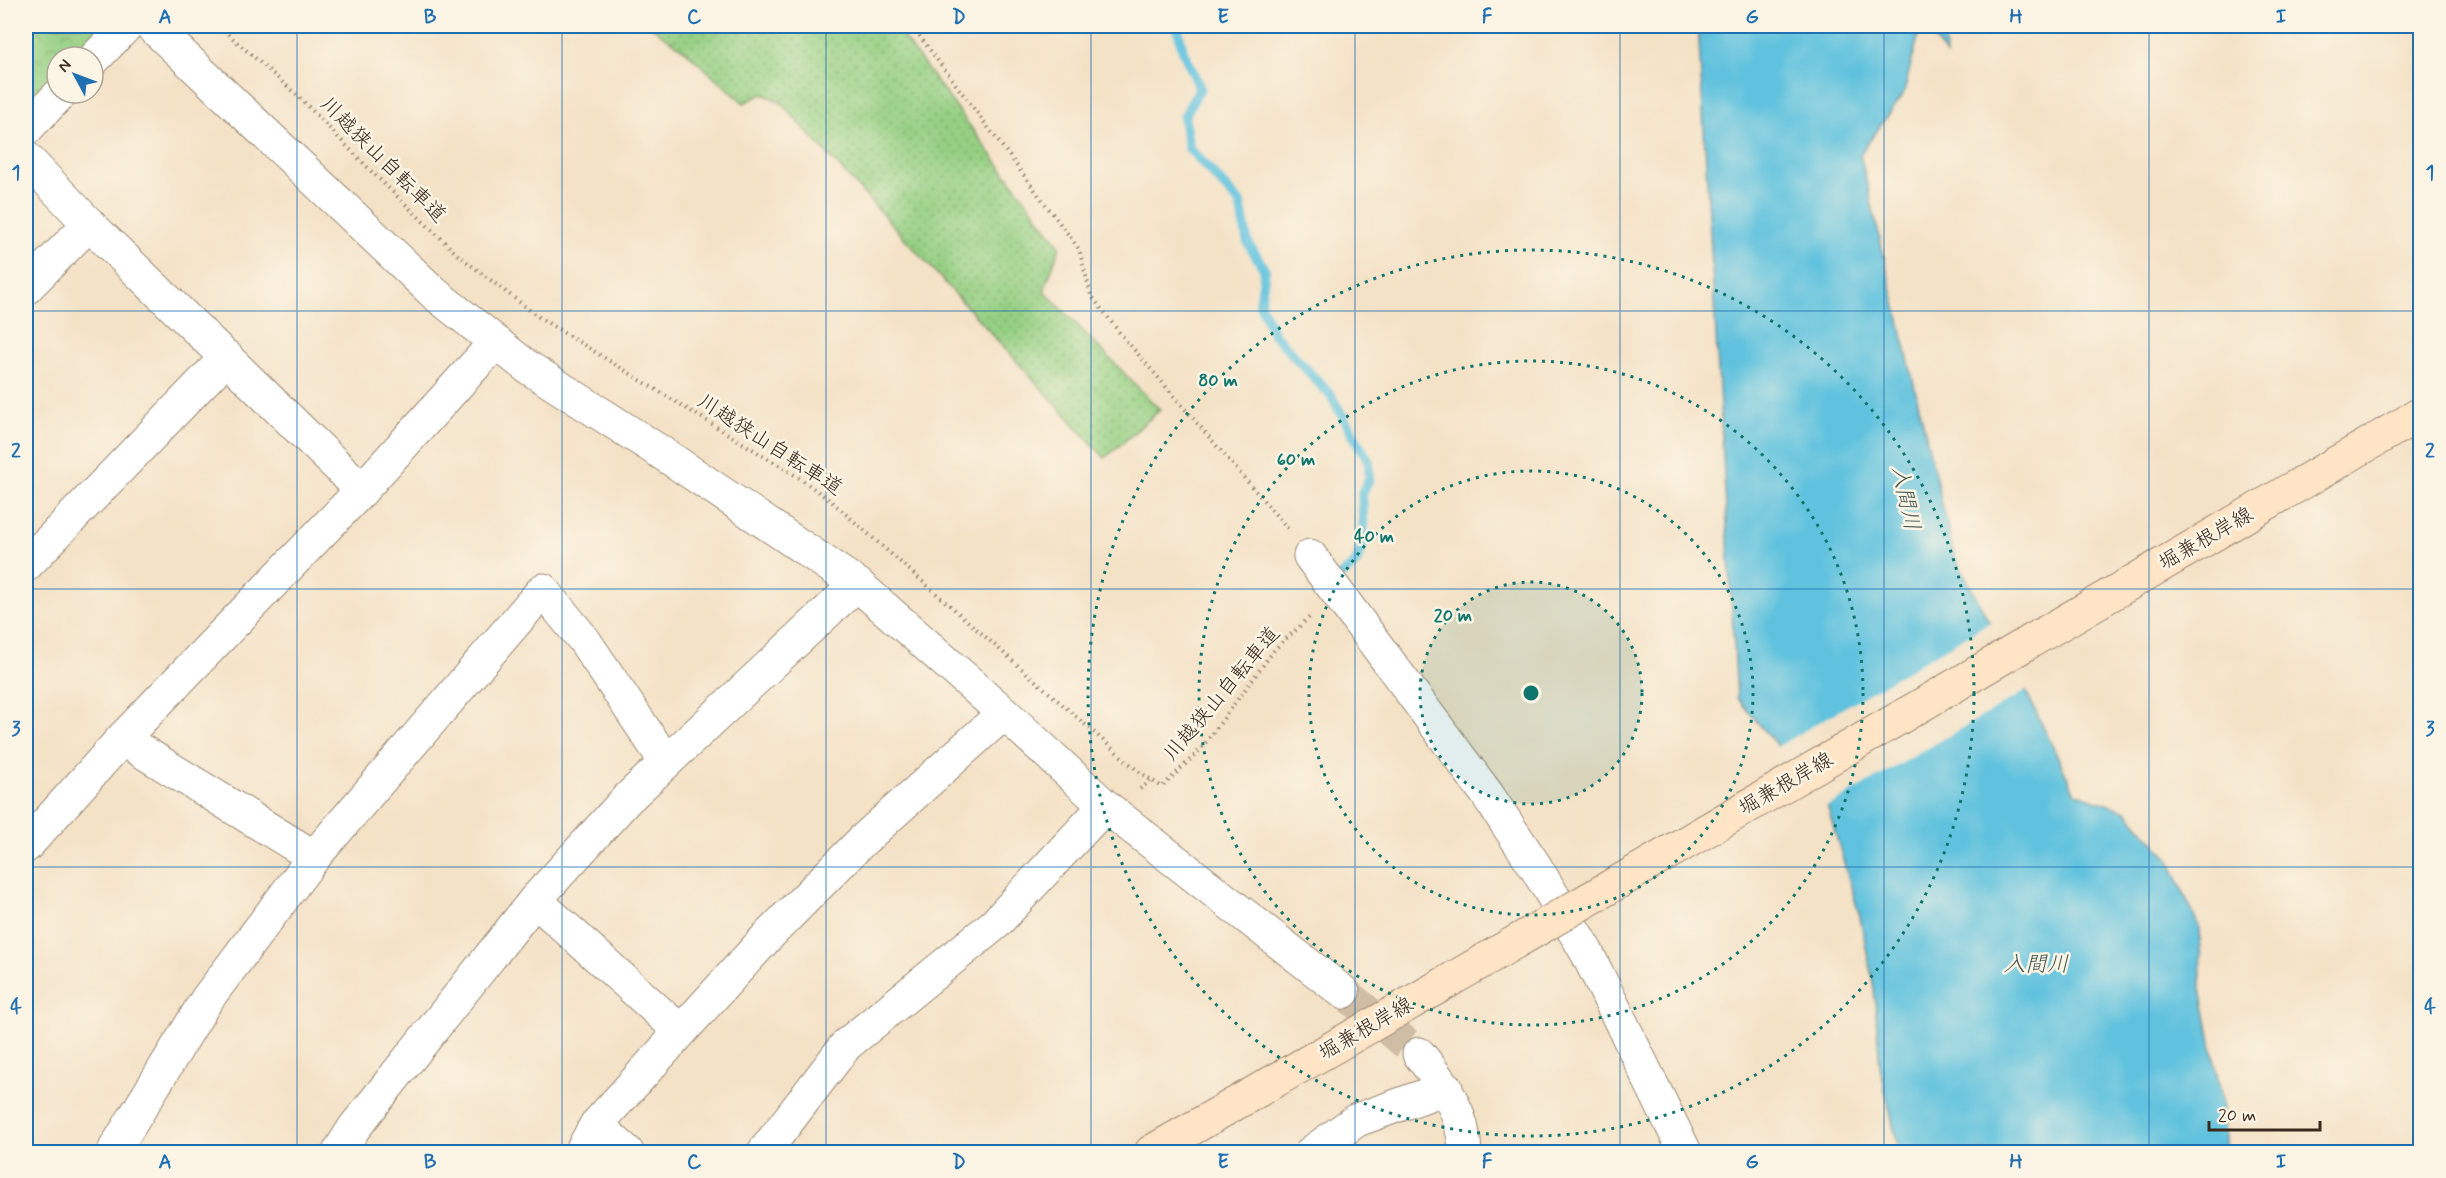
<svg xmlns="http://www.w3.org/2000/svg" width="2446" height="1178" viewBox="0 0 2446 1178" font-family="Mynerve,'Klee One',sans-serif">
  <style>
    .grass { fill: url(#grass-dots); stroke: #687d51; stroke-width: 1.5 }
    .park { fill: url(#park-crowns); stroke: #687d51; stroke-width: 1.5 }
    .water { fill: #60c2de; stroke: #4e767e; stroke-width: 1.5 }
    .pier { fill: #f4e2c7 }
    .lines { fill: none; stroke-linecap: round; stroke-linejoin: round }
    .stream { stroke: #60c2de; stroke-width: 10 }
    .street-tunnel { stroke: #cfbda5; stroke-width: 33; stroke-dasharray: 33 16; stroke-linecap: butt }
    .street-casing { stroke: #988672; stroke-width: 35 }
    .secondary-casing { stroke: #988672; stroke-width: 35 }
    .path { stroke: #988672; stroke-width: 4; stroke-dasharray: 1.5 4.5; stroke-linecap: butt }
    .street { stroke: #fff; stroke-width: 33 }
    .secondary { stroke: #ffe4c6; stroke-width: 33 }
    .secondary-bridge-casing { stroke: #988672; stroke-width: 35; stroke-linecap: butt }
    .secondary-bridge { stroke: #ffe4c6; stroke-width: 33 }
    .grid { fill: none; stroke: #1f6fb2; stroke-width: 1.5; stroke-opacity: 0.55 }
    .ring { fill: none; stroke: #0f766e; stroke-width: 3; stroke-dasharray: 3 6 }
    .labels { text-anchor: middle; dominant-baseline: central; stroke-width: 5; stroke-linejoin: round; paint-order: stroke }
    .street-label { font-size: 21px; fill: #3b2a1e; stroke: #fcf5e5 }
    .water-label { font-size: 22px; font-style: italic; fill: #465858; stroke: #fcf5e5 }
    .centre { fill: #0f766e; stroke: #fcf5e5; stroke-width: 3 }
    .ring-label { font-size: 18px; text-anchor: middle; font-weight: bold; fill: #0f766e; stroke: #fcf5e5; stroke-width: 5; stroke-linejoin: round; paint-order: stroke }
    .neatline { fill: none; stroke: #1f6fb2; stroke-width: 2 }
    .grid-label { font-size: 20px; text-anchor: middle; font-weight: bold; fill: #1f6fb2 }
  </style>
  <defs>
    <pattern id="grass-dots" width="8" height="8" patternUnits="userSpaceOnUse" patternTransform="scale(1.5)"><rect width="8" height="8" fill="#96d084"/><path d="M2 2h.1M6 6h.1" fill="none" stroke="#7ca96b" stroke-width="1.8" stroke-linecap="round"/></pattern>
    <pattern id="park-crowns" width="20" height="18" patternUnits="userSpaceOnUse" patternTransform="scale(1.5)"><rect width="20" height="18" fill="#96d084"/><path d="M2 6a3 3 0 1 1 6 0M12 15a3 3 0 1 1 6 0" fill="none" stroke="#7ca96b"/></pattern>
  </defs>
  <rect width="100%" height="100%" fill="#fcf5e5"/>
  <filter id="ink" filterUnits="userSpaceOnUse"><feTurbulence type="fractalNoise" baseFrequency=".0167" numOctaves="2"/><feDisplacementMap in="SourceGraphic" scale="12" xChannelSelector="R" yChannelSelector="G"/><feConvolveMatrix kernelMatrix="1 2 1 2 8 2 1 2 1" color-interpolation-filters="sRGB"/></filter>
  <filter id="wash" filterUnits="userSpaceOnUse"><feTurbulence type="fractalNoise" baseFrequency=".008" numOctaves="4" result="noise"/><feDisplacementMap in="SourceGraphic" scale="24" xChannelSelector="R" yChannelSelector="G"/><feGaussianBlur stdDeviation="1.35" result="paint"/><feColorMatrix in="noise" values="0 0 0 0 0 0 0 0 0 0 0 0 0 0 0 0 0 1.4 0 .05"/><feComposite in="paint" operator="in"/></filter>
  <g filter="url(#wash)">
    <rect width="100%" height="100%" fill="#f4e2c7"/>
    <!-- grass -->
    <polygon class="grass" points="650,26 895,26 1060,246 1044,291 1160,410 1105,458 779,101 762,94 744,103 684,50"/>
    <!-- park -->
    <polygon class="park" points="26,26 104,26 81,57 57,57 57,79 26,109"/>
    <!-- water -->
    <g class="water">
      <polygon points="1698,26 1921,26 1903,95 1860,154 1954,555 2028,695 2075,793 2126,811 2168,858 2200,929 2201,989 2222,1099 2226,1152 1899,1152 1880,1067 1874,988 1860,917 1827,805 1737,698"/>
      <polygon points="1926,26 1944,26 1946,55"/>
    </g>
    <!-- pier -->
    <polygon class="pier" points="1992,621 2029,689 1825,808 1775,748"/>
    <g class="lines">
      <!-- stream -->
      <polyline class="stream" points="1177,26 1183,51 1200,88 1184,117 1189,148 1240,203 1248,243 1265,270 1260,304 1273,333 1331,396 1369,462 1369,479 1362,493 1364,541 1356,563 1338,578"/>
    </g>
  </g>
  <g filter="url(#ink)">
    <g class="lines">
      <!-- street-tunnel -->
      <polyline class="street-tunnel" points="1343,992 1419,1054"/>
      <!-- street casing -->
      <g class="street-casing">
        <g id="street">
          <polyline points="152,26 435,294 526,366 665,455 857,584 1004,713 1105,806 1343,992"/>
          <polyline points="93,60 126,26"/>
          <polyline points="26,129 61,93"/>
          <polyline points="26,158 89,224 362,490"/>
          <polyline points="26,288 89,224"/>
          <polyline points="1310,556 1487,794 1535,866 1586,951 1685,1152"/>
          <polyline points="26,565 227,357"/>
          <polyline points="122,739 314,857"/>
          <polyline points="26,846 122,739 362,490 495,343"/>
          <polyline points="535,900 680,1031"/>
          <path d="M1419,1054C1444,1085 1464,1112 1465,1152"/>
          <polyline points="596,1125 627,1152"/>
          <polyline points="117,1152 115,1149 207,999 314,857 543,590 584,640 666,762"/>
          <polyline points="339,1152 354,1128 535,900 627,799 857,584"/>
          <polyline points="581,1152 596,1125 767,937 862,841 1004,713"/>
          <polyline points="764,1152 846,1045 995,924 1105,806"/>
          <polyline points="1312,1152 1357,1120 1446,1088"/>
        </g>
      </g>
      <!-- secondary casing -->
      <g class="secondary-casing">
        <polyline id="secondary" points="1151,1152 1447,982"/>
      </g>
      <!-- path -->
      <g class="path">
        <polyline points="219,26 299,97 375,175 458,255 540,318 801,479 832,502 1138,771 1162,787 1201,749 1275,649 1312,615"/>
        <polyline points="912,26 1079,249 1091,295 1119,332 1288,529"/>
        <polyline points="1140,789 1152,780"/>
      </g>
      <!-- street -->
      <use href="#street" class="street"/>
      <!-- secondary -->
      <use href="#secondary" class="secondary"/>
      <!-- secondary-bridge casing -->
      <g class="secondary-bridge-casing">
        <polyline id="secondary-bridge" points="1447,982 2420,414"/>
      </g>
      <!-- secondary-bridge -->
      <use href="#secondary-bridge" class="secondary-bridge"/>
    </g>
  </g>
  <!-- grid -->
  <path class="grid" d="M297,26V1152M562,26V1152M826,26V1152M1091,26V1152M1355,26V1152M1620,26V1152M1884,26V1152M2149,26V1152M26,311H2420M26,589H2420M26,867H2420"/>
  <!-- distance rings -->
  <circle cx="1531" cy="693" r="111" fill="#0f766e" fill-opacity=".12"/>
  <g class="ring">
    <circle cx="1531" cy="693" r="111"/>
    <circle cx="1531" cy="693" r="222"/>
    <circle cx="1531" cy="693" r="332"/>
    <circle cx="1531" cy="693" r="443"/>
  </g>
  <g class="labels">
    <!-- street labels -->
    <g class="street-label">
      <text transform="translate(383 160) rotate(45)">川越狭山自転車道</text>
      <text transform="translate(770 445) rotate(33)">川越狭山自転車道</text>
      <text transform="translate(2206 539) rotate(-30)">堀兼根岸線</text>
      <text transform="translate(1222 694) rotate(-50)">川越狭山自転車道</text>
      <text transform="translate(1786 784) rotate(-30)">堀兼根岸線</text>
      <text transform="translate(1366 1029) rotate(-30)">堀兼根岸線</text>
    </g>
    <!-- water labels -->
    <g class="water-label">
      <text transform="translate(1905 498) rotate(78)">入間川</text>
      <text x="2036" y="965">入間川</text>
    </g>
  </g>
  <circle cx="1531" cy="693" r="9" class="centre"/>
  <g class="ring-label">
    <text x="1218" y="386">80 m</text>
    <text x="1296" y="465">60 m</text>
    <text x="1374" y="542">40 m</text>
    <text x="1453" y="621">20 m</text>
  </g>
  <!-- margin -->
  <rect width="2446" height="1178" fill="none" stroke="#fcf5e5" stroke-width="66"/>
  <!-- north arrow -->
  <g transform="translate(75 75) rotate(311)"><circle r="28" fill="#fcf5e5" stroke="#afa495" stroke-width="1.5"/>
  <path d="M0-4.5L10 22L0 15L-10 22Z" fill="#1f6fb2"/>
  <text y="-9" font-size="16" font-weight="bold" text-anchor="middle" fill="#3b2a1e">N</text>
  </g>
  <!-- scale -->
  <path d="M2209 1121v9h111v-9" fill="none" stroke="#3b2a1e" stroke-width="3"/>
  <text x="2218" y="1121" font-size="18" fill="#3b2a1e" stroke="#fcf5e5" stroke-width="4.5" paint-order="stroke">20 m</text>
  <rect x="33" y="33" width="2380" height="1112" class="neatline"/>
  <g class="grid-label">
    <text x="165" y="23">A</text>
    <text x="430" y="23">B</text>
    <text x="694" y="23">C</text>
    <text x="959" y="23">D</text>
    <text x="1223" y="23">E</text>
    <text x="1487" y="23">F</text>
    <text x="1752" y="23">G</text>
    <text x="2016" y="23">H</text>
    <text x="2281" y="23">I</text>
    <text x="16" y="179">1</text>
    <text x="2430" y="179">1</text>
    <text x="16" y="457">2</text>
    <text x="2430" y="457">2</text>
    <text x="16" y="735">3</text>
    <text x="2430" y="735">3</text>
    <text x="16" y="1013">4</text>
    <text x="2430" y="1013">4</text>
    <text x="165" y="1168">A</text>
    <text x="430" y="1168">B</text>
    <text x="694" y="1168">C</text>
    <text x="959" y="1168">D</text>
    <text x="1223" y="1168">E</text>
    <text x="1487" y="1168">F</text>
    <text x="1752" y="1168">G</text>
    <text x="2016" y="1168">H</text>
    <text x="2281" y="1168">I</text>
  </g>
</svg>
